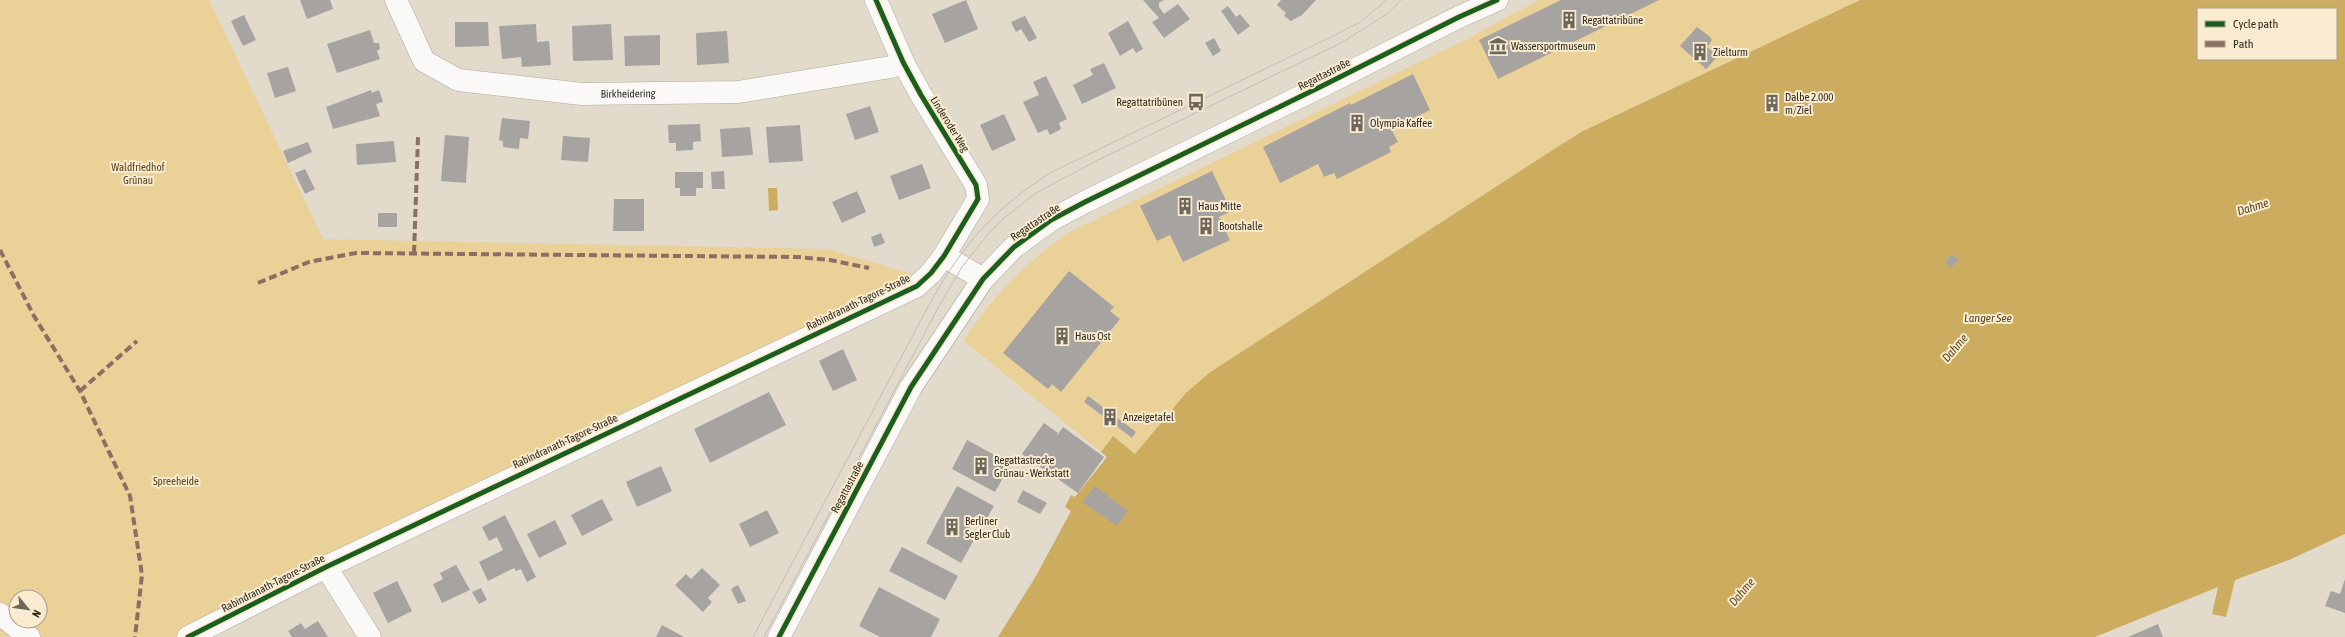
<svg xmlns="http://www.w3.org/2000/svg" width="2345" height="637" viewBox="0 0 2345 637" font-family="'Asap Condensed',sans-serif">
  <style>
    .green { fill: #ead198; fill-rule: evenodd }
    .water { fill: #ccac5f; fill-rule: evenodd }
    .building { fill: #a6a3a1 }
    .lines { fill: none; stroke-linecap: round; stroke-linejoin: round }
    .street-casing { stroke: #afaa9e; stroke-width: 23 }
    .street { stroke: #fbf9f7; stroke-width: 22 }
    .tram { stroke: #c1bfbb; stroke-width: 1 }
    .quiet { stroke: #8d6e63; stroke-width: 4; stroke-dasharray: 8 4; stroke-linecap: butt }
    .cycleway-casing { stroke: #f8ebcf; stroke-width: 8 }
    .cycleway { stroke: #1b5e20; stroke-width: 5 }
    .labels { text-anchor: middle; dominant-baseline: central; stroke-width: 4; stroke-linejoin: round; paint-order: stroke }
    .poi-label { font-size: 11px; fill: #2f2a20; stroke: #f8ebcf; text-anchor: start }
    .street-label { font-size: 11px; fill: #2f2a20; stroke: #f8ebcf }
    .park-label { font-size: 11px; fill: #56451b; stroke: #f8ebcf }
    .water-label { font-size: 12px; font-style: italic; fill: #5a491f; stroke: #f8ebcf }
  </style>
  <rect width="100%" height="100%" fill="#e2dacb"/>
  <!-- green -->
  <g class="green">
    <path d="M0,0H209L323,239L827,249L912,274L213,637H0ZM16,597H40V621H16Z"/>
    <path d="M1539,0H1860L1583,131L1554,149L1209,373L1135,454L1109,440L1101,452L964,341C991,297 1026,263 1068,233L1469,38Z"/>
  </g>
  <!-- water -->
  <g class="water">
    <path d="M1860,0H2345V534L2289,560L2235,580L2226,617L2212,614L2218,587L2095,637H998L1036,576L1071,511L1065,507L1071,495L1075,497L1107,457L1101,452L1113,436L1135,454L1186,393L1209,373L1554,149L1583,131ZM2198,9H2336V59H2198Z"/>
    <polygon points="768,188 777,188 778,210 769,211"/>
  </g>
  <!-- building -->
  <g class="building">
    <polygon points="300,0 330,0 333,9 307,19"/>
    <polygon points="966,0 978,29 945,43 932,14"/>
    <polygon points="1143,0 1164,0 1159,3 1159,7 1164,14 1178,4 1190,19 1164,38 1152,22 1159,18"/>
    <polygon points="1281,0 1316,0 1302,15 1291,21 1284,16 1286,13 1277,5"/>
    <polygon points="1561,0 1659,0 1498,79 1479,40"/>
    <polygon points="1228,6 1236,17 1240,14 1250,26 1238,35 1221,11"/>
    <polygon points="244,15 256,40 243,46 231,21"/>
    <polygon points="1025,16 1037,38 1029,42 1021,29 1016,32 1011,22"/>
    <polygon points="1128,21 1143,49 1136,53 1133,48 1120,56 1108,33"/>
    <polygon points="455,22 488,22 489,46 455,47"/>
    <polygon points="536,24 537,42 549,41 551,65 522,67 521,57 502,59 499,26"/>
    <polygon points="611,24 613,60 573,61 572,26"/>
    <polygon points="1697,27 1709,36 1712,40 1707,47 1718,56 1706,69 1680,46"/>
    <polygon points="370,30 374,43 379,43 380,49 377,51 380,59 337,73 327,44"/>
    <polygon points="727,31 729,63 697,65 696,33"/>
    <polygon points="660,35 660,65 625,66 624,36"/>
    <polygon points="1214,38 1221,51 1213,56 1205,43"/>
    <polygon points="1104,63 1116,88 1082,104 1073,85 1093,75 1090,69"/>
    <polygon points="288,67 296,91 275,98 267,73"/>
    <polygon points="1413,74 1430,110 1391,129 1398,142 1389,147 1391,152 1337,179 1334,173 1324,177 1318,164 1280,183 1263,147 1350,103 1351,105"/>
    <polygon points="1046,76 1067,119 1059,123 1061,129 1050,135 1047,129 1038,133 1023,102 1039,95 1033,82"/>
    <polygon points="371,90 372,93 379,90 383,102 376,104 380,116 333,129 326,107"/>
    <polygon points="1770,94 1780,103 1773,112 1763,103"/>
    <polygon points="870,106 879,132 855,140 846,114"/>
    <polygon points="1004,114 1016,140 992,151 980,125"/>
    <polygon points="502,118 530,121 528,139 520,138 519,149 503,147 503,141 499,140"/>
    <polygon points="700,124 701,141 693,142 693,150 676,151 676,143 669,143 668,125"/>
    <polygon points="800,125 803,161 769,163 766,127"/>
    <polygon points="750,127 753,155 722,157 720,129"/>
    <polygon points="445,135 469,137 466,183 441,181"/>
    <polygon points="563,136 590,138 588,162 561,160"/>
    <polygon points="394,141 396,162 357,165 356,144"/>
    <polygon points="308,142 312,152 288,163 283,151"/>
    <polygon points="922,164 931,188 899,200 890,176"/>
    <polygon points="305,169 315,189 305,194 295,173"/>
    <polygon points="724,171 725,189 712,189 711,172"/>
    <polygon points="1212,171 1231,211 1219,217 1230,240 1183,262 1170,235 1157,241 1140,206"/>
    <polygon points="675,172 703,172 703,188 696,188 696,196 680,196 680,188 675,188"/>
    <polygon points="857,191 866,212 842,223 832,202"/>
    <polygon points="614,199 644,199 644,231 613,231"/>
    <rect x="378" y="213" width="19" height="14"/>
    <polygon points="881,233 885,243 874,247 871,237"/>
    <polygon points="1952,254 1959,260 1951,268 1945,262"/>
    <polygon points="1069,271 1114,307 1110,311 1120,319 1061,392 1052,384 1048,389 1003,353"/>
    <polygon points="843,349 857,380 833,391 819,361"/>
    <polygon points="769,392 786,425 710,463 694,429"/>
    <polygon points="1088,396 1136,432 1132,438 1084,402"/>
    <polygon points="1044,423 1058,433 1056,437 1063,427 1104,457 1078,493 1022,454"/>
    <polygon points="967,440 1011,464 995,492 952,469"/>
    <polygon points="661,466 672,491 637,507 626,482"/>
    <polygon points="957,486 994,506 986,520 976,515 966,533 975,538 961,563 926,543"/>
    <polygon points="1095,486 1128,511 1117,526 1082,502"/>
    <polygon points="1023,490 1047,503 1040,514 1017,502"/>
    <polygon points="602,499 613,520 582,536 571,515"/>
    <polygon points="767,510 779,533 750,547 739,524"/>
    <polygon points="505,515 536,577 527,582 521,569 516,571 514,568 488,581 479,562 503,550 497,537 489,541 482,527"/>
    <polygon points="555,520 567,544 539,558 527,534"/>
    <polygon points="902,547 958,576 945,600 889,571"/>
    <polygon points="456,565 470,590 442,603 433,584 443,579 440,573"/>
    <polygon points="702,568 720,585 708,598 712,602 703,612 675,585 686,574 691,579"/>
    <polygon points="2345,579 2345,613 2325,606 2331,591 2340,594"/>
    <polygon points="397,581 412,611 388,623 373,593"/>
    <polygon points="738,585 746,601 738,604 731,589"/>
    <polygon points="879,587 940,619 931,637 880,637 859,626"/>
    <polygon points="481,588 487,600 479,604 472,592"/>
    <polygon points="318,621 328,637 292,637 288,631 301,623 305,629"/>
    <polygon points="2158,624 2163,637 2128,637"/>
    <polygon points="662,625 684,637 656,637"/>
  </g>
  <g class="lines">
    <!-- street casing -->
    <g class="street-casing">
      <g id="street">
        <path id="s1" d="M396,0L424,61L458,80L582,94L738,92L891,67L903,62"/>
        <polyline points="944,256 983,279"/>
        <polyline points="326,567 370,637"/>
        <polyline points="0,614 29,637"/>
        <polyline points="188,637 326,567 917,286 931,273 944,256 978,199 976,185 921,95 903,62 876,0"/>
        <polyline points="779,637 911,387 983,279 1014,247 1051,220 1085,202 1322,86 1459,17 1497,0"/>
      </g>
    </g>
    <!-- street -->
    <use href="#street" class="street"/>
    <!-- tram -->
    <g class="tram">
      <path d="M753,637L931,301C964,243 994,209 1050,173L1337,34L1360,22L1387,0"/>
      <polyline points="764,637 939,306 962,267 988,234 1003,219 1036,193 1098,160 1341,43 1387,14 1401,0"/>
    </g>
    <!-- quiet -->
    <g class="quiet">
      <polyline points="0,250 34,316 80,391 130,496 142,575 135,637"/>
      <polyline points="414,253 418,137"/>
      <polyline points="258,283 309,262 356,253 797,257 830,260 869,268"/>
      <polyline points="80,391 137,341"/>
    </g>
    <!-- cycleway casing -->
    <g class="cycleway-casing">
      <g id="cycleway">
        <polyline points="188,637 326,567 917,286 931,273 944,256 978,199 976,185 921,95 903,62 876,0"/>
        <polyline points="779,637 911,387 983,279 1014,247 1051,220 1085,202 1322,86 1459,17 1497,0"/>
      </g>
    </g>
    <!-- cycleway -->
    <use href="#cycleway" class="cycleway"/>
  </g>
  <!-- icons -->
  <defs>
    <g id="building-bare" transform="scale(1.38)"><path d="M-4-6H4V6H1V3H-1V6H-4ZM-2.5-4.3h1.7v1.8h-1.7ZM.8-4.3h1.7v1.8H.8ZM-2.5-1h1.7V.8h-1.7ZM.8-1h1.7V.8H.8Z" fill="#6e685c" stroke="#f8ebcf" stroke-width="2.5" paint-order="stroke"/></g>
    <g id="museum-bare" transform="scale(1.38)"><path d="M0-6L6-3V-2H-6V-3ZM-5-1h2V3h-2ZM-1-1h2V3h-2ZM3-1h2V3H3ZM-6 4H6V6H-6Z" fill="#6e685c" stroke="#f8ebcf" stroke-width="2.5" paint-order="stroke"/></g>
    <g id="bus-bare" transform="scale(1.38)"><path d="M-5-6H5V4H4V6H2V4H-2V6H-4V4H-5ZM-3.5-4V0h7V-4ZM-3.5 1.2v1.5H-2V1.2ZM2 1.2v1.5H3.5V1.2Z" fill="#6e685c" stroke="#f8ebcf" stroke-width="2.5" paint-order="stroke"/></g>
  </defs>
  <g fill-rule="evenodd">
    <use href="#building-bare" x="1569" y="20"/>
    <use href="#museum-bare" x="1498" y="46"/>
    <use href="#building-bare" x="1700" y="52"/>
    <use href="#bus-bare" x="1196" y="102"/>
    <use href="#building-bare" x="1772" y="103"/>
    <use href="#building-bare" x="1357" y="123"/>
    <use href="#building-bare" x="1185" y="206"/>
    <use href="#building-bare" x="1206" y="226"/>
    <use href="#building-bare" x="1062" y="336"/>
    <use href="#building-bare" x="1110" y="417"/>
    <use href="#building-bare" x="981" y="466"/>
    <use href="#building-bare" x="952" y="527"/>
  </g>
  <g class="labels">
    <!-- poi labels -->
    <g class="poi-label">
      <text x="1582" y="20">Regattatribüne</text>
      <text x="1511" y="46">Wassersportmuseum</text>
      <text x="1713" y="52">Zielturm</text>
      <text x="1785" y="97">Dalbe 2.000<tspan x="1785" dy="13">m/Ziel</tspan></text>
      <text x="1183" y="102" text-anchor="end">Regattatribünen</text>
      <text x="1370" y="123">Olympia Kaffee</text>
      <text x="1198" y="206">Haus Mitte</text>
      <text x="1219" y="226">Bootshalle</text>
      <text x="1075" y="336">Haus Ost</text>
      <text x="1123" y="417">Anzeigetafel</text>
      <text x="994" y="460">Regattastrecke<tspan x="994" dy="13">Grünau - Werkstatt</tspan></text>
      <text x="965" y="521">Berliner<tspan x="965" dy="13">Segler Club</tspan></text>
    </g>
    <!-- street labels -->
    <g class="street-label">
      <text transform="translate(1324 74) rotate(-27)">Regattastraße</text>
      <text stroke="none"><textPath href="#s1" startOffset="277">Birkheidering</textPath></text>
      <text transform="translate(950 124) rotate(58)">Linderoder Weg</text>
      <text transform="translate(1035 222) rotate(-34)">Regattastraße</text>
      <text transform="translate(858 302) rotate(-26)">Rabindranath-Tagore-Straße</text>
      <text transform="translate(565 441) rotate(-25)">Rabindranath-Tagore-Straße</text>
      <text transform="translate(847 487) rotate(-62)">Regattastraße</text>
      <text transform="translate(273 583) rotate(-27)">Rabindranath-Tagore-Straße</text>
    </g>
    <!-- park labels -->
    <g class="park-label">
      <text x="138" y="167">Waldfriedhof<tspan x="138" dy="13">Grünau</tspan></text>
      <text x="176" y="481">Spreeheide</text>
    </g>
    <!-- water labels -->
    <g class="water-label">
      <text transform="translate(2253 207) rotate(-17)">Dahme</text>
      <text x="1988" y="318">Langer See</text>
      <text transform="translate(1955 348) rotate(-49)">Dahme</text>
      <text transform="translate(1742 592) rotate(-49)">Dahme</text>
    </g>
  </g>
  <!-- legend -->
  <rect x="2197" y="8" width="140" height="52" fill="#f8ebcf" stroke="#a89e89"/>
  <rect x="2205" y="21" width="20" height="6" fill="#1b5e20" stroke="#a89e89"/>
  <text x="2233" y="28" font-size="12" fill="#2f2a20">Cycle path</text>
  <rect x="2205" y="41" width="20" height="6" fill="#8d6e63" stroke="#a89e89"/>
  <text x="2233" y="48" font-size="12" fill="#2f2a20">Path</text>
  <!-- north arrow -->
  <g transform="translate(28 609) rotate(119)"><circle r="19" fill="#f8ebcf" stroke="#a89e89"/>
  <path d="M0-3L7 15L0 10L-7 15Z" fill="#6e685c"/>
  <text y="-6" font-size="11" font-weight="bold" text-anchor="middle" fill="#2f2a20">N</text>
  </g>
</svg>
